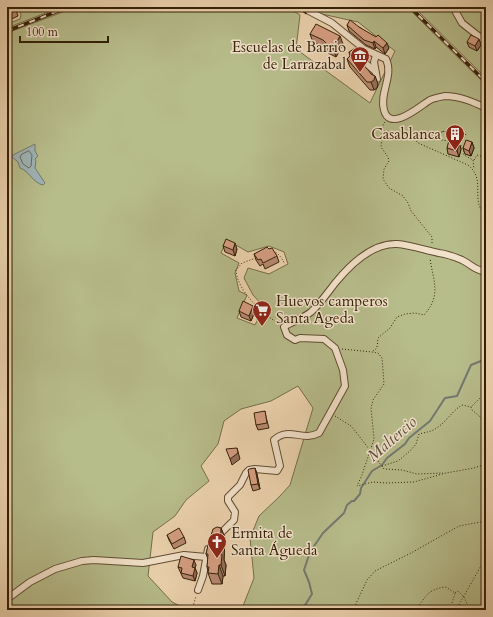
<svg xmlns="http://www.w3.org/2000/svg" width="493" height="617" viewBox="0 0 493 617" font-family="Cardo,serif">
  <style>
    .green { fill: #b7bc8b; stroke: #756e4a; fill-rule: evenodd }
    .water { fill: #9eb5b7; stroke: #737971 }
    .lines { fill: none; stroke-linecap: round; stroke-linejoin: round }
    .shore { stroke: #686a60; stroke-width: 1 }
    .stream { stroke: #737971; stroke-width: 2 }
    .minor-casing { stroke: #614d32; stroke-width: 8 }
    .path { stroke: #332008; stroke-width: 1; stroke-dasharray: 1 2; stroke-linecap: butt }
    .minor { stroke: #f3e2cb; stroke-width: 6 }
    .rail-casing { stroke: #332008; stroke-width: 3.5 }
    .rail { stroke: #f3e2cb; stroke-width: 2; stroke-dasharray: 6; stroke-linecap: butt }
    .wall { fill: #b98971; stroke: #332008 }
    .shaded-wall { fill: #966f5c; stroke: #332008 }
    .building { fill: #d79f83; stroke: #332008 }
    .labels { text-anchor: middle; dominant-baseline: central; stroke-width: 3; stroke-linejoin: round; paint-order: stroke }
    .poi-label { font-size: 15px; fill: #332008; stroke: #f3e2cb; text-anchor: end }
    .water-label { font-size: 16px; font-style: italic; fill: #534d3d; stroke: #f3e2cb }
  </style>
  <rect width="100%" height="100%" fill="#ecd3af"/>
  <filter id="stains"><feTurbulence type="fractalNoise" baseFrequency=".005" numOctaves="4"/><feColorMatrix values="0 0 0 0 .2 0 0 0 0 .09 0 0 0 0 .02 0 0 0 .5 -.17"/></filter>
  <radialGradient id="worn" r=".72"><stop offset=".6" stop-color="#630" stop-opacity="0"/><stop offset="1" stop-color="#630" stop-opacity=".3"/></radialGradient>
  <!-- green -->
  <g class="green">
    <polygon points="18,7 28,7 34,12 48,7 61,7 7,28 7,24 20,19 21,15"/>
    <path d="M76,7H287L300,15L296,49L370,103L395,51L358,22L317,13L309,7H407L486,85V610H237L243,606L254,578L250,538L259,516L279,497L290,485L313,408L298,386L271,401L241,409L224,421L218,444L201,466L209,481L186,500L175,516L153,532L148,576L172,602L188,610H7V33ZM227,240L248,252L269,246L284,252L288,264L269,274L248,268L244,278L253,295L264,307L255,325L237,318L247,295L239,291L235,273L239,263L221,253Z"/>
    <polygon points="414,7 486,7 486,78"/>
  </g>
  <!-- water -->
  <path class="water" d="M35,144V151L38,156L35,159L36,161L35,168L45,183L43,185C33,183 29,171 20,168L18,162L11,156Z"/>
  <g class="lines">
    <!-- shore -->
    <polygon class="shore" points="29,151 32,155 31,166 29,168 23,164 20,157 21,155"/>
    <!-- stream -->
    <polyline class="stream" points="302,610 312,594 309,582 304,570 310,552 323,533 344,513 347,505 352,501 354,501 360,494 361,488 372,471 382,465 387,458 405,444 409,438 430,421 445,398 457,396 471,365 486,359"/>
    <!-- minor casing -->
    <g class="minor-casing">
      <g id="minor">
        <path d="M306,7L309,11L332,23L364,49L386,59C394,76 379,93 384,110C390,133 420,106 430,100C434,98 440,97 445,96C460,96 473,102 486,108"/>
        <polyline points="453,7 462,23 486,42"/>
        <polyline points="376,55 374,62 377,79"/>
        <polyline points="365,63 375,71"/>
        <path d="M215,535L222,532L234,520L235,512L228,501V497L240,485L246,473L249,470L255,469L277,471L280,466L274,440C289,426 302,442 319,433L345,386L343,370L335,348L324,339L300,338L295,340L287,335L284,327C293,321 302,319 311,312C320,304 328,292 336,282C350,265 373,243 397,244C410,245 425,250 439,253C446,254 455,257 462,260C472,265 474,270 486,272"/>
        <polyline points="198,590 203,576 208,549"/>
        <polyline points="7,599 30,582 55,569 82,561 94,560 143,563 184,555 206,557"/>
      </g>
    </g>
    <!-- path -->
    <g class="path">
      <polyline points="385,122 383,125 381,147 388,157 389,161 384,169 383,179 389,188 403,196 408,203 411,211 432,237 432,245"/>
      <path d="M384,131L409,133L418,143L468,165C487,180 469,200 486,216"/>
      <polyline points="444,131 432,139 450,141"/>
      <polyline points="410,134 423,137 436,132 455,131 467,135"/>
      <polyline points="423,137 431,139"/>
      <polyline points="459,143 463,148 464,155 473,160 474,169"/>
      <polyline points="474,160 477,155 486,158"/>
      <path d="M273,251C279,253 282,259 285,264"/>
      <path d="M256,258L242,263L236,270C237,290 261,313 278,323"/>
      <polyline points="342,349 372,352 378,353 382,358 384,384 373,400 371,408 374,439 362,475 357,486 373,482 386,483 414,482 446,473 474,468 486,464"/>
      <path d="M373,351L377,348L378,338L390,328L397,317L405,314L415,313L424,315C442,295 433,281 430,258"/>
      <path d="M486,392L471,407L472,410C481,418 484,417 481,431L486,434"/>
      <polyline points="335,416 351,426 356,432 384,469 402,470 417,474 443,473"/>
      <path d="M382,466L398,461L410,451L416,444L419,434C426,432 432,432 438,427C447,421 452,411 462,405L471,407"/>
      <polyline points="455,593 458,591 464,597 470,610"/>
      <polyline points="192,610 196,596"/>
      <polyline points="353,610 367,580 375,571 411,553 459,526 486,521"/>
      <path d="M416,610C426,596 428,589 446,587L455,593L450,610"/>
      <polyline points="456,610 486,557"/>
    </g>
    <!-- minor -->
    <use href="#minor" class="minor"/>
    <!-- rail casing -->
    <g class="rail-casing">
      <g id="rail">
        <polyline points="410,7 486,82"/>
        <polyline points="7,31 68,7"/>
      </g>
    </g>
    <!-- rail -->
    <use href="#rail" class="rail"/>
  </g>
  <!-- wall -->
  <g class="wall">
    <polygon points="7,7 15,7 18,16 7,21"/>
    <polygon points="297,7 302,7 306,14"/>
    <polygon points="313,7 330,7 328,9 318,10"/>
    <polygon points="347,25 359,27 389,48 385,54 376,47 375,49 366,45 349,31"/>
    <polygon points="310,34 343,44 336,57 328,53 326,48 313,42"/>
    <polygon points="467,42 481,45 477,51 469,47"/>
    <polygon points="349,52 364,59 361,63 371,74 375,76 378,84 377,88 374,90 370,90 350,67 347,59 350,56"/>
    <polygon points="472,142 474,148 471,156 465,154 463,148"/>
    <polygon points="459,143 461,149 459,157 448,154 447,148"/>
    <polygon points="223,246 237,249 235,256 225,252"/>
    <polygon points="269,249 277,256 279,262 265,269 263,264 260,266 256,260 254,254"/>
    <polygon points="253,306 255,311 251,321 241,317 239,311"/>
    <polygon points="265,411 266,417 269,428 258,430 256,425"/>
    <polygon points="255,468 257,474 260,489 253,491 251,485"/>
    <polygon points="221,528 225,538 224,560 226,565 225,576 223,576 222,584 212,584 208,573 208,571 207,567 208,559 206,554 211,536"/>
    <polygon points="167,535 184,537 186,543 174,549 169,540"/>
    <polygon points="196,565 195,568 197,573 195,581 183,578 178,567"/>
  </g>
  <!-- shaded-wall -->
  <g class="shaded-wall">
    <polygon points="340,36 343,44 336,57 333,49"/>
    <polygon points="479,39 481,45 477,51 475,46"/>
    <polygon points="374,41 376,47 375,49 373,43"/>
    <polygon points="387,43 389,48 385,54 383,48"/>
    <polygon points="361,51 364,59 359,65 356,57"/>
    <polygon points="375,76 378,84 377,88 374,90 371,82"/>
    <polygon points="472,142 474,148 471,156 469,151"/>
    <polygon points="459,143 461,149 459,157 457,151"/>
    <polygon points="235,243 237,249 235,256 233,250"/>
    <polygon points="253,306 255,311 251,321 249,316"/>
    <polygon points="237,448 240,459 232,465 230,459"/>
    <polygon points="255,468 257,474 260,489 258,484"/>
    <polygon points="221,528 225,538 224,560 226,565 225,576 221,565 220,554"/>
    <polygon points="194,560 196,565 195,568 197,573 195,581 193,576 192,567"/>
    <polygon points="219,565 223,576 222,584 218,574"/>
  </g>
  <!-- building -->
  <g class="building">
    <polygon points="7,7 15,7 15,8 7,12"/>
    <polygon points="299,7 302,7 305,12"/>
    <polygon points="350,20 359,27 376,37 378,35 387,43 383,48 374,41 373,43 364,40 347,25"/>
    <polygon points="316,24 340,36 333,49 325,45 326,43 323,40 310,34"/>
    <polygon points="471,35 479,39 475,46 467,42"/>
    <polygon points="357,47 361,51 356,57 369,71 371,74 375,76 374,80 371,82 367,82 347,59 351,55 349,52"/>
    <polygon points="449,140 459,143 457,151 447,148"/>
    <polygon points="466,140 472,142 469,151 463,148"/>
    <polygon points="226,239 235,243 233,250 223,246"/>
    <polygon points="267,247 269,249 272,248 277,256 263,263 261,259 258,260 254,254"/>
    <polygon points="243,301 253,306 249,316 239,311"/>
    <polygon points="265,411 267,423 256,425 254,413"/>
    <polygon points="237,448 238,453 230,459 226,449"/>
    <polygon points="255,468 258,484 251,485 248,470 249,469"/>
    <polygon points="217,527 221,528 220,554 222,555 221,565 219,565 218,574 208,573 209,567 207,567 208,554 206,554 210,536 211,536 213,529"/>
    <polygon points="179,528 184,537 172,544 167,535"/>
    <polygon points="181,556 194,560 192,567 195,568 193,576 181,573 182,568 178,567"/>
  </g>
  <!-- icons -->
  <defs>
    <g id="museum-pin" transform="scale(1)"><path d="M0 17L-7.5 6A9.5 9.5 0 1 1 7.5 6Z" fill="#8f2418" stroke="#f3e2cb"/><path d="M0-6L6-3V-2H-6V-3ZM-5-1h2V3h-2ZM-1-1h2V3h-2ZM3-1h2V3H3ZM-6 4H6V6H-6Z" fill="#fff"/></g>
    <g id="building-pin" transform="scale(1)"><path d="M0 17L-7.5 6A9.5 9.5 0 1 1 7.5 6Z" fill="#8f2418" stroke="#f3e2cb"/><path d="M-4-6H4V6H1V3H-1V6H-4ZM-2.5-4.3h1.7v1.8h-1.7ZM.8-4.3h1.7v1.8H.8ZM-2.5-1h1.7V.8h-1.7ZM.8-1h1.7V.8H.8Z" fill="#fff"/></g>
    <g id="supermarket-pin" transform="scale(1)"><path d="M0 17L-7.5 6A9.5 9.5 0 1 1 7.5 6Z" fill="#8f2418" stroke="#f3e2cb"/><path d="M-6-5.5h2.5l.6 2H6L4.5 2H-2.5L-4.4-4H-6ZM-1.5 3.2a1.3 1.3 0 1 0 .1 0ZM3 3.2a1.3 1.3 0 1 0 .1 0Z" fill="#fff"/></g>
    <g id="church-pin" transform="scale(1)"><path d="M0 17L-7.5 6A9.5 9.5 0 1 1 7.5 6Z" fill="#8f2418" stroke="#f3e2cb"/><path d="M-1.2-6h2.4v3.5h3.3v2.4h-3.3V6h-2.4V-.1h-3.3v-2.4h3.3Z" fill="#fff"/></g>
  </defs>
  <g fill-rule="evenodd">
    <use href="#museum-pin" x="360" y="56"/>
    <use href="#building-pin" x="455" y="134"/>
    <use href="#supermarket-pin" x="262" y="310"/>
    <use href="#church-pin" x="217" y="542"/>
  </g>
  <g class="labels">
    <!-- poi labels -->
    <g class="poi-label">
      <text x="346" y="47">Escuelas de Barrio<tspan x="346" dy="17">de Larrazabal</tspan></text>
      <text x="441" y="134">Casablanca</text>
      <text x="276" y="301" text-anchor="start">Huevos camperos<tspan x="276" dy="17">Santa Ageda</tspan></text>
      <text x="231" y="533" text-anchor="start">Ermita de<tspan x="231" dy="17">Santa Águeda</tspan></text>
    </g>
    <!-- water labels -->
    <g class="water-label">
      <text transform="translate(392 439) rotate(-41)">Maltercio</text>
    </g>
  </g>
  <!-- margin -->
  <rect width="493" height="617" fill="none" stroke="#ecd3af" stroke-width="24"/>
  <rect x="8" y="8" width="477" height="601" fill="none" stroke="#332008" stroke-width="2"/>
  <rect x="12" y="12" width="469" height="593" fill="none" stroke="#332008"/>
  <!-- scale -->
  <path d="M20 36v6h88v-6" fill="none" stroke="#332008" stroke-width="2"/>
  <text x="26" y="36" font-size="12" fill="#332008" stroke="#f3e2cb" stroke-width="3" paint-order="stroke">100 m</text>
  <rect width="100%" height="100%" filter="url(#stains)"/>
  <rect width="100%" height="100%" fill="url(#worn)"/>
</svg>
